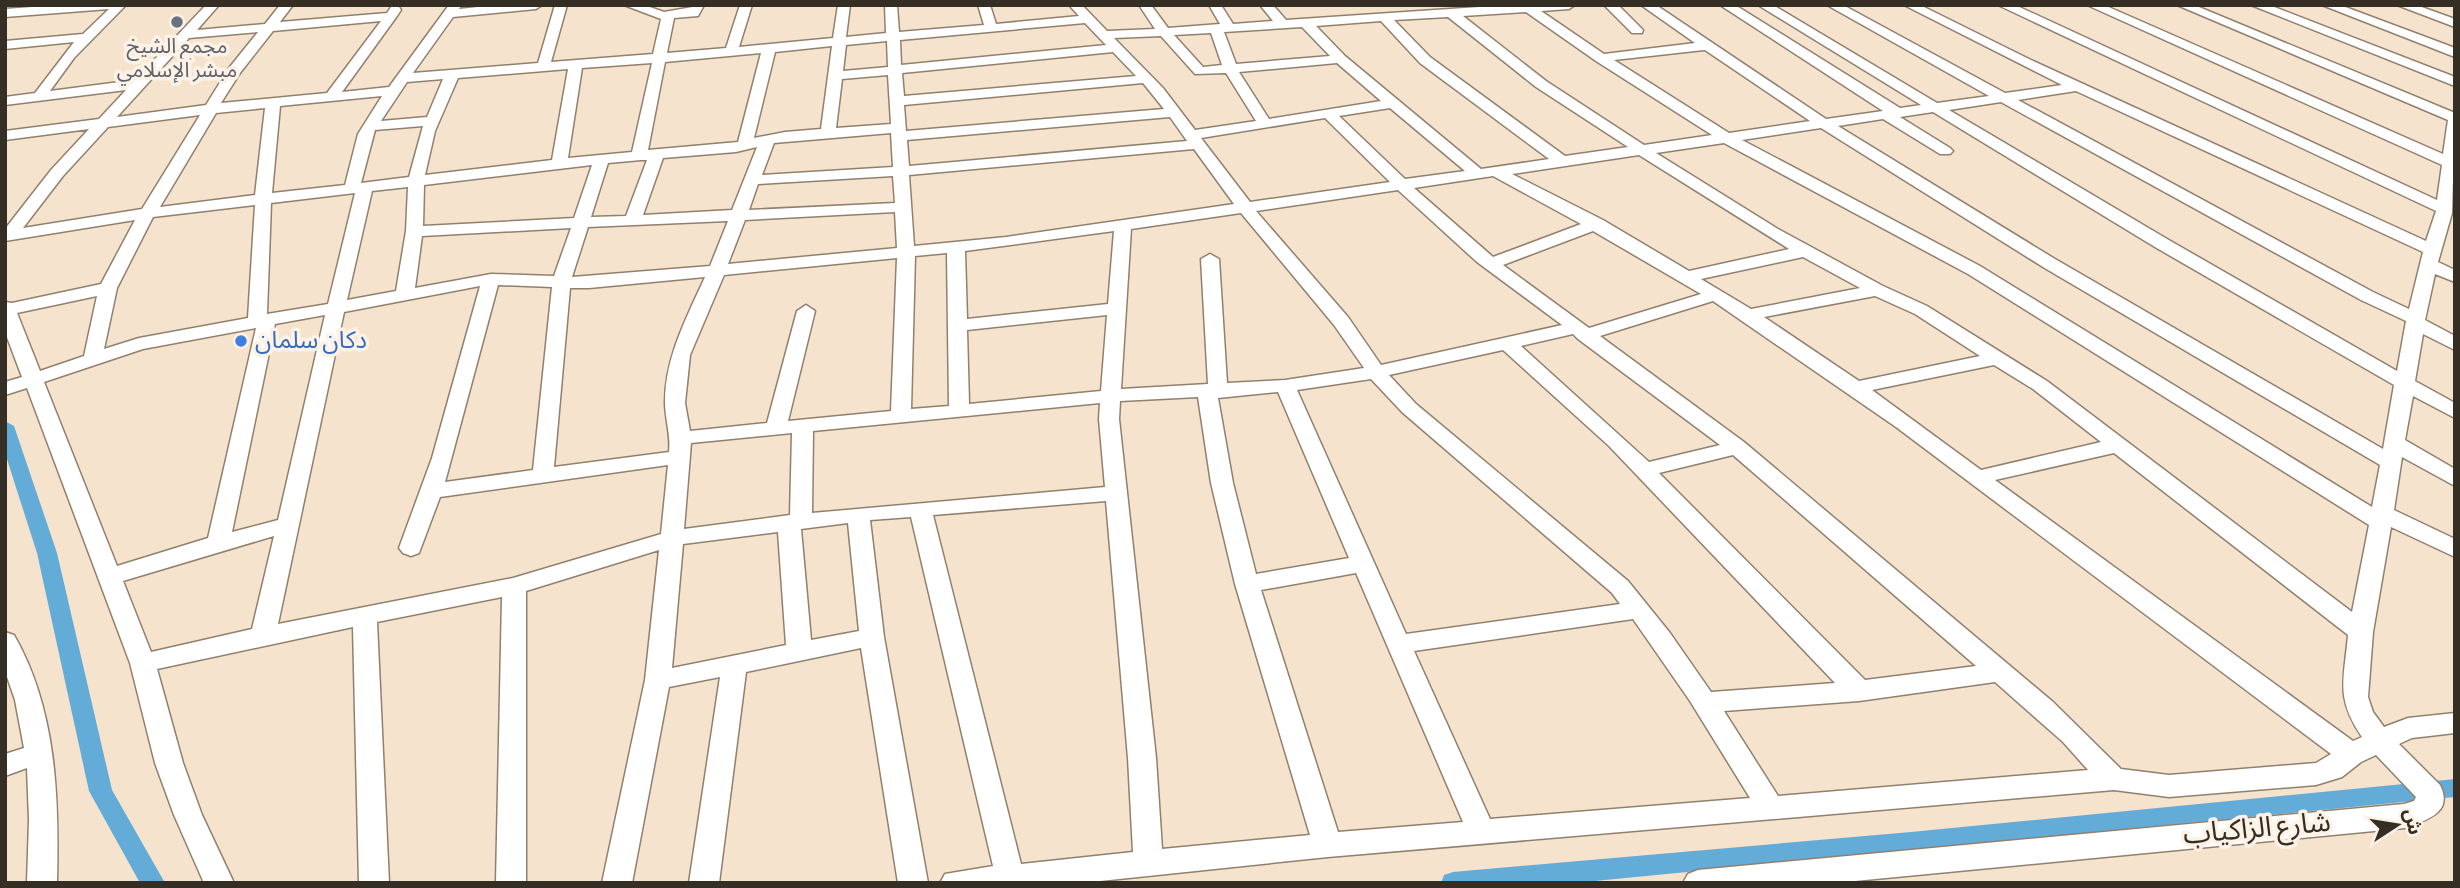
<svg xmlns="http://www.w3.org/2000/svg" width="2460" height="888" viewBox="0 0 2460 888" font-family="'Alegreya Sans','Noto Sans Arabic',sans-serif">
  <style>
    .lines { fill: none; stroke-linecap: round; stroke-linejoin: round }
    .canal { fill: #64acd8; fill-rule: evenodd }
    .minor-casing { stroke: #90806d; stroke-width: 3 }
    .minor { fill: #fff; fill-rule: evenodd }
    .worship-dot { fill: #6b7280; stroke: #fdf2e5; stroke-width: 2.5 }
    .shop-dot { fill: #3f7fe0; stroke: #fdf2e5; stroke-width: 2.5 }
    .labels { text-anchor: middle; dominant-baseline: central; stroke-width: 7; stroke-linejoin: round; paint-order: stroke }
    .far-worship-label { font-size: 21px; fill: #5b616d; stroke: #fdf2e5 }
    .shop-label { font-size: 24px; fill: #366cbe; stroke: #fdf2e5; text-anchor: start }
    .near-street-label { font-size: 28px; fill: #342e25; stroke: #fdf2e5 }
  </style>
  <rect width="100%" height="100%" fill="#f5e3ce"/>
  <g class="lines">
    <!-- canal -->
    <g class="canal">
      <polygon points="5,421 14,426 57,553 112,790 165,883 140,883 89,791 37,553 5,453"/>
      <polygon points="2455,779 2455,797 1574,883 1441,883 1444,875 1453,872 1911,832"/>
    </g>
    <!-- minor casing -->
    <g class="minor-casing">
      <g id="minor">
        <path d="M59,5H126L74,58L50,91L135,80L206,5H219L197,30L265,24L280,5H293L280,22L387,13L391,7H399L401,10L397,16L342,92L389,87L449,5H462L459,9L497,5H542L536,9L453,17L413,73L538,63L555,5H567L551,62L653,54L661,19L624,5H644L664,12L704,5L698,16L674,18L667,53L726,48L740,5H752L739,47L833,38L838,5H850L846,37L886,33L885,5H897L899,32L984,25L978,5H990L996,24L1079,16L1069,5H1082L1107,31L1155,29L1139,5H1151L1168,28L1220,24L1209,5H1221L1233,24L1273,21L1260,5H1273L1286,20L1509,5H1575L1569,9L1541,11L1604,54L1695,43L1641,5H1656L1826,119L1883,111L1720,5H1735L1900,108L1921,105L1758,5H1773L1937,103L1989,96L1827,5H1843L2005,93L2062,85L1904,5H1920L2031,60L2426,241L2436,211L1998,5H2015L2437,200L2442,165L2087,5H2104L2443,154L2448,120L2177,5H2194L2455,113L2452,213L2438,262L2455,270V282L2435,274L2425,320L2455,336V350L2423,334L2415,381L2455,403V418L2413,396L2405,440L2455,469V486L2402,457L2394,510L2455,539V557L2391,527L2373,632L2368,697L2373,712L2384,727L2408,718L2455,713V733L2412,738L2399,744L2440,785C2454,813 2426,820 2405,828L1834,883H1683L1688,874L1698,870L2404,804L2414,801L2416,797L2376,755L2361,762L2342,777L2316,785L2169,797L2114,790L1328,857L1081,883H940L945,874L993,866L911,517L870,520L884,637L928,883H898L861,648L746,672L719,883H689L720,677L669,687L632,883H602L645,680L659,550L526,591V883H496L502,597L377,622L389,883H359L353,627L157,669L183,763L202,815L234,883H204L174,815L155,763L130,663L27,388L5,395V382L22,377L5,332V302L12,303L101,284L135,220L5,241V229L51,170L89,129L5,140V131L99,119L126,90L5,105V97L35,93L74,42L5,49V41L83,34L109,9L5,17V9ZM1526,12L1596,61L1712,135L1644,145L1546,81L1463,16ZM1448,17L1536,87L1628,147L1565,156L1430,57L1394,20ZM381,21L327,93L221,103L240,73L273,31ZM1381,21L1420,63L1549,159L1481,169L1345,56L1316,26ZM1085,23L1106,45L901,65L900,40ZM1302,27L1330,56L1236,64L1224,32ZM258,32L229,68L206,105L117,117L189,38ZM1211,33L1222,65L1203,67L1174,35ZM1161,36L1195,74L1226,73L1256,121L1195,130L1163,88L1114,38ZM887,41L888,67L843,71L846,45ZM832,46L821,129L785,132L754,138L775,52ZM1704,50H1705L1810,121L1729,133L1614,60ZM1113,52L1136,76L904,96L902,73ZM761,53L738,142L648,150L665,62ZM652,63L632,152L568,158L582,68ZM1337,63L1381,101L1269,119L1239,72ZM568,69L552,160L425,175L435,131L458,78ZM888,75L891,124L836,128L842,79ZM443,79L427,117L381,121L407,82ZM1143,83L1164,109L906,131L904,105ZM2076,91L2423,252L2409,309L2373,292L2018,100ZM382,96L358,134L345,185L272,193L280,106ZM2001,102L2361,300L2406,321L2397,371L2167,239L1949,110ZM265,108L255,195L160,207L216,113ZM1390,108L1465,171L1405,179L1339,116ZM1933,112L2155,247L2394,385L2383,449L2055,259L1838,126L1883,119L1940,154H1950L1953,151L1950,148L1900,117ZM200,115L142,209L23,228L63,176L108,127ZM1170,117L1187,141L909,166L907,140ZM1325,118L1390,182L1250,202L1201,138ZM423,126L409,177L361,183L375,130ZM1821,128L2043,267L2380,465L2372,507L1980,266L1742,140ZM891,133L893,167L762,175L774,143ZM1724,143L1968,274L2369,525L2352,612L2047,381L1927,306L1883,286L1778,229L1656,153ZM757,147L732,210L643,215L663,158L736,152ZM1194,149L1234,204L1006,237L914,246L909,175ZM1639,155L1789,249L1689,271L1603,220L1512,174ZM641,160H647L626,216L591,217L608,163ZM592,165L574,218L423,226L424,185ZM893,176L895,203L749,210L758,184ZM1493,176L1581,224L1493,257L1414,188ZM408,187L406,231L396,291L347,300L372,191ZM1398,190L1477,262L1562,325L1381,365L1348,317L1256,211ZM355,193L328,304L267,314L271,203ZM255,205L248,318L139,338L104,349L117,288L153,217ZM895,212L897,248L728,264L745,220ZM1241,213L1334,325L1364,368L1285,380L1227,383L1219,259L1210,254L1201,259L1208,384L1121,389L1131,229ZM728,221L710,266L572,277L588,227ZM571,228L554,276L491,274L415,288L422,236ZM1114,231L1108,304L967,319L965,251ZM1593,231L1701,294L1589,328L1503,265ZM947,253L949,406L911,409L915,256ZM1803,257L1860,288L1751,309L1701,279ZM897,258L891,411L788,421L815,311L806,305L797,311L767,423L690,431L685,403L690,355L724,275ZM705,277C687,317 665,357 665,402C665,419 671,435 669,452L554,467L570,288H589ZM498,285L552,287L533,470L445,482ZM480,286L432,458L399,548L403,553L411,556L419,553L440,497L668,465L661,534L513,578L278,624L344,312ZM97,296L84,356L40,371L17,313ZM1875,296L1915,314L1980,356L1859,381L1764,317ZM1713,301L1896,427L2331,754L2316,763L2169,775L2121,769L2053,702L1744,442L1600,336ZM325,315L278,520L232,532L275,324ZM1107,315L1101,391L969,404L967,330ZM256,328L208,538L117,566L44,382L143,349ZM1573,334L1578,339L1720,445L1649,462L1521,346ZM1503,350L1609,446L1835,683L1711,692L1670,633L1628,581L1416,404L1389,375ZM1994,365L2033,389L2101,442L1981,470L1872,390ZM1371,379L1402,412L1612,593L1620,604L1406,634L1297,390ZM1278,392L1349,558L1256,574L1233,483L1218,398ZM1198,397L1211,483L1235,584L1310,835L1162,849L1156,758L1119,419L1120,401ZM1100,403L1099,419L1105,487L812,513L813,431ZM792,433L790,515L684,529L691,443ZM2114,453L2348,635C2344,681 2335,697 2362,737L2353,741L1995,480ZM1733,455L1976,666L1865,680L1659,473ZM1106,501L1128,758L1133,852L1021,864L933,515ZM848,523L859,631L811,640L801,529ZM778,532L786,645L672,668L683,544ZM274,536L252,629L151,652L123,581ZM1356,573L1463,822L1338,832L1261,590ZM1633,619L1690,701L1750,798L1490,819L1414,651ZM1995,682L2063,742L2088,770L1778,796L1724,711L1859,701Z"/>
        <polygon points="1604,5 1618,5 1643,30 1642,33 1632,33"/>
        <polygon points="2251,5 2269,5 2455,77 2455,86"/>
        <polygon points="2322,5 2340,5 2455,48 2455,57"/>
        <polygon points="2397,5 2416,5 2455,19 2455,27"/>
        <path d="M5,632L14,635C57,710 59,798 57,883H27L29,820L27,768L5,776V754L24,748L15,700L5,671Z"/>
      </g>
    </g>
    <!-- minor -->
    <use href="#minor" class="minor"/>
  </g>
  <!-- markers -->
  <circle class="worship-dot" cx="177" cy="22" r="7"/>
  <circle class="shop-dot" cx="241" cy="341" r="7"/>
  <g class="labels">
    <!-- far-worship labels -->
    <g class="far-worship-label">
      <text x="177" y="46">مجمع الشيخ<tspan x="177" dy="24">مبشر الإسلامي</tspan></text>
    </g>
    <!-- shop labels -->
    <g class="shop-label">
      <text x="255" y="341">دكان سلمان</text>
    </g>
    <!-- near-street labels -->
    <g class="near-street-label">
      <text transform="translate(2257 829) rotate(-5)">شارع الزاكياب</text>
    </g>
  </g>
  <!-- border -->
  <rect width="2460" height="888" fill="none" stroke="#342e25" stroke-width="14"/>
  <!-- north arrow -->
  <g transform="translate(2397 825) rotate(78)" stroke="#fdf2e5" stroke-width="5" paint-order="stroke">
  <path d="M0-5L12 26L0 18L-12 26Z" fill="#342e25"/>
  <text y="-10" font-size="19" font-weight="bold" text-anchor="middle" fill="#342e25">ش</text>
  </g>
</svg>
